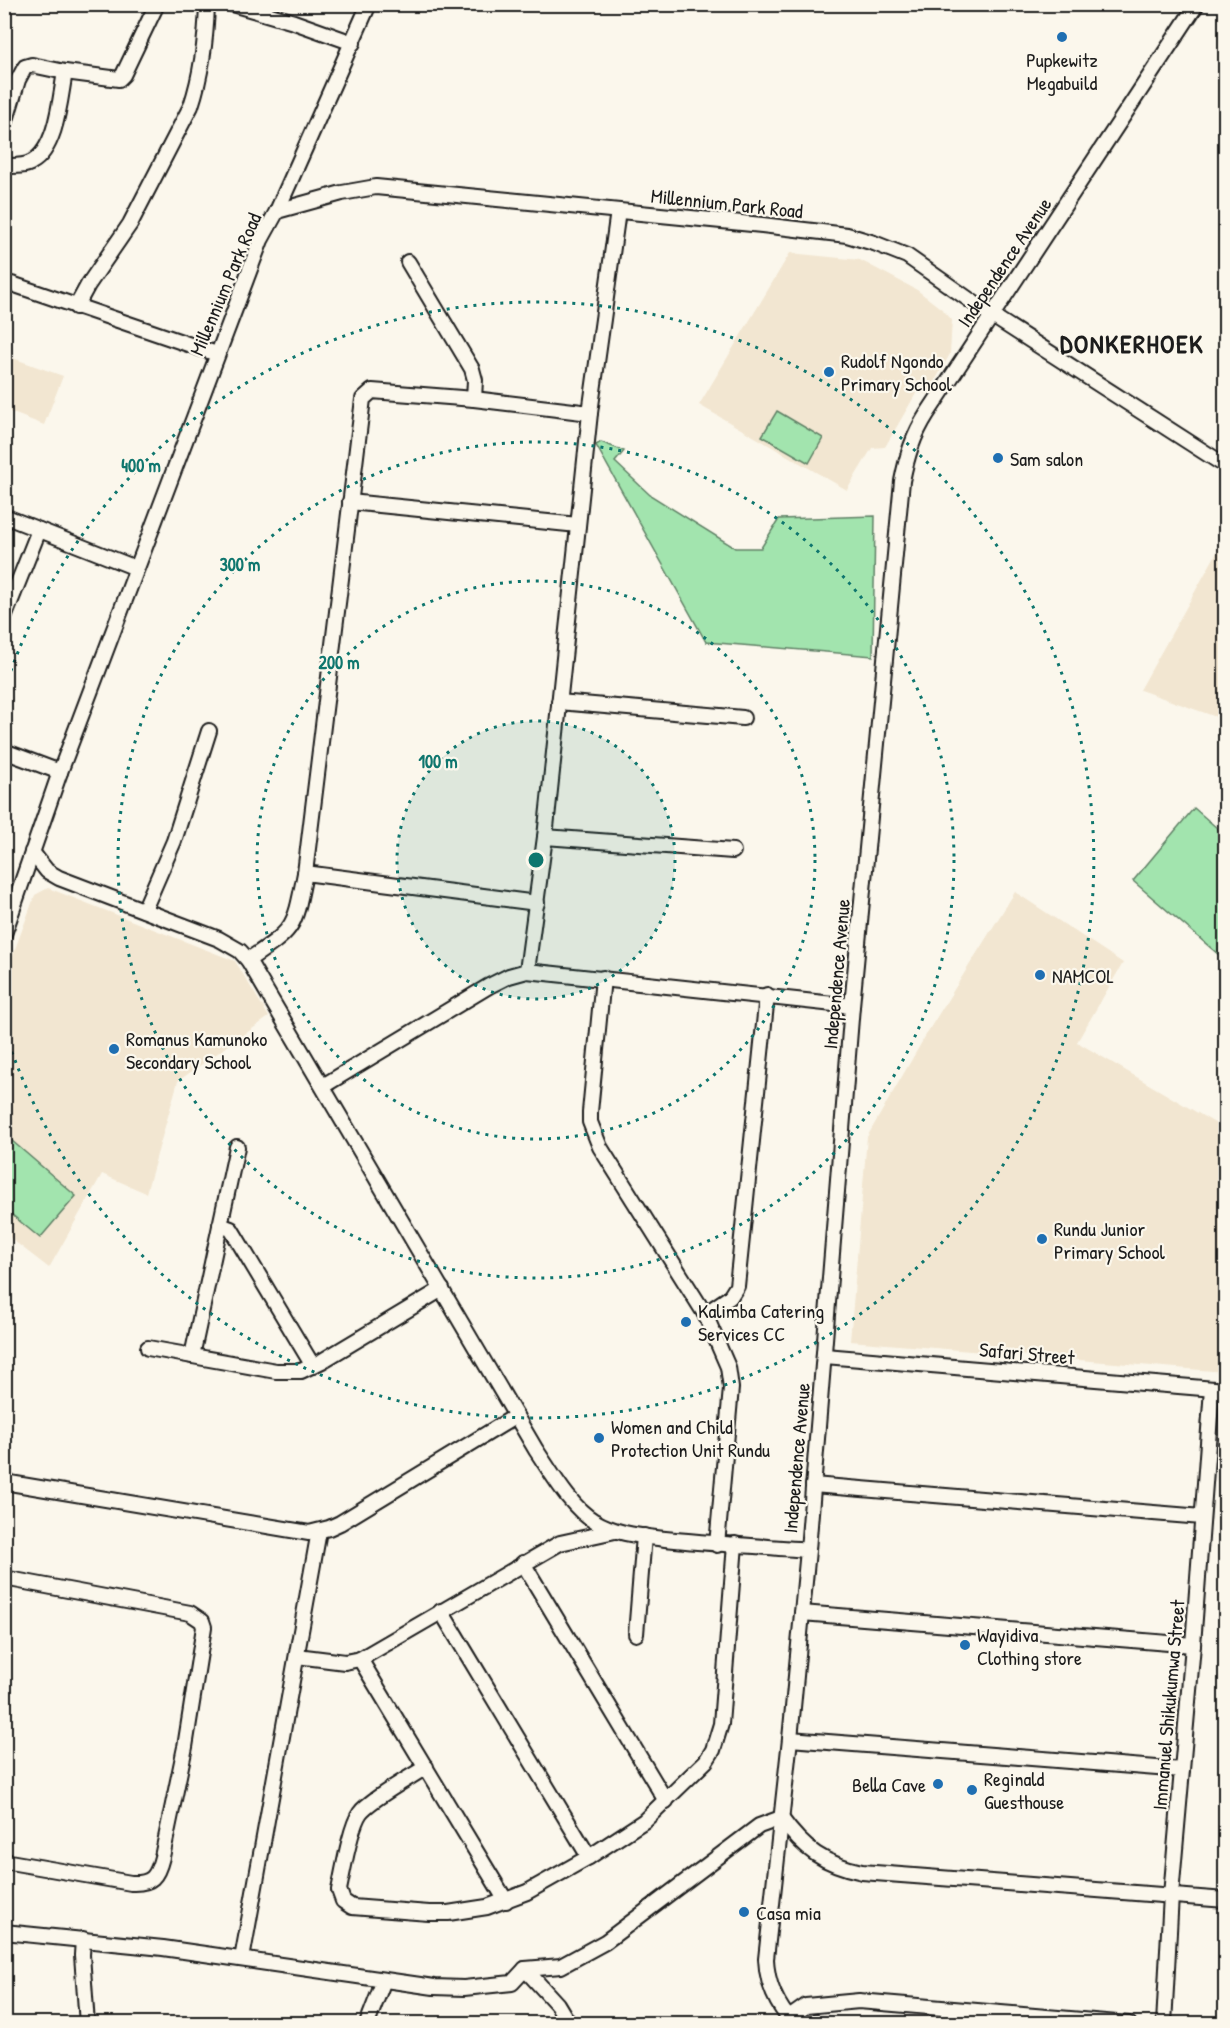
<svg xmlns="http://www.w3.org/2000/svg" width="1230" height="2028" viewBox="0 0 1230 2028" font-family="'Patrick Hand',sans-serif">
  <style>
    .built { fill: #f2e6d1 }
    .green { fill: #a2e4ae; stroke: #5f8065; stroke-width: 1.5 }
    .lines { fill: none; stroke-linecap: round; stroke-linejoin: round }
    .minor-casing { stroke: #1c1c1c; stroke-width: 18 }
    .minor { stroke: #fbf7ec; stroke-width: 14 }
    .ring { fill: none; stroke: #0f766e; stroke-width: 3; stroke-dasharray: 3 6 }
    .poi-dot { fill: #1f6fb2; stroke: #fbf7ec; stroke-width: 2 }
    .labels { text-anchor: middle; dominant-baseline: central; stroke-width: 4.5; stroke-linejoin: round; paint-order: stroke }
    .poi-label { font-size: 20px; fill: #1c1c1c; stroke: #fbf7ec; text-anchor: start }
    .street-label { font-size: 20px; fill: #1c1c1c; stroke: #fbf7ec }
    .district-label { font-size: 26px; font-weight: bold; letter-spacing: 1.5px; fill: #1c1c1c; stroke: #fbf7ec }
    .centre { fill: #0f766e; stroke: #fbf7ec; stroke-width: 3 }
    .ring-label { font-size: 18px; text-anchor: middle; font-weight: bold; fill: #0f766e; stroke: #fbf7ec; stroke-width: 4.5; stroke-linejoin: round; paint-order: stroke }
  </style>
  <rect width="100%" height="100%" fill="#fbf7ec"/>
  <filter id="ink" filterUnits="userSpaceOnUse"><feTurbulence type="fractalNoise" baseFrequency=".0167" numOctaves="2"/><feDisplacementMap in="SourceGraphic" scale="12" xChannelSelector="R" yChannelSelector="G"/><feConvolveMatrix kernelMatrix="1 2 1 2 8 2 1 2 1" color-interpolation-filters="sRGB"/></filter>
  <g filter="url(#ink)">
    <!-- built -->
    <g class="built">
      <polygon points="790,253 860,260 917,290 943,310 952,320 950,354 927,395 918,390 885,447 872,448 847,490 699,405"/>
      <polygon points="4,355 63,376 44,425 5,410"/>
      <polygon points="1225,538 1225,720 1140,690"/>
      <polygon points="48,888 235,961 269,1017 178,1081 146,1193 102,1174 49,1268 5,1234 4,979 35,895"/>
      <polygon points="1015,892 1123,963 1077,1042 1225,1129 1225,1372 850,1341 867,1137 930,1028"/>
    </g>
    <!-- green -->
    <g class="green">
      <polygon points="777,411 823,438 809,463 762,436"/>
      <polygon points="601,442 624,451 615,462 650,495 735,548 761,548 779,519 875,516 873,656 706,642 596,445"/>
      <polygon points="1194,808 1225,835 1225,960 1133,881"/>
      <polygon points="4,1134 76,1196 40,1238 5,1209"/>
    </g>
    <g class="lines">
      <!-- minor casing -->
      <g class="minor-casing">
        <g id="minor">
          <polyline points="232,4 294,22 353,43"/>
          <polyline points="4,127 18,80 25,67 32,65 65,72 119,79 123,75 157,4"/>
          <path d="M4,166C14,166 24,167 32,162C57,148 60,98 65,72"/>
          <polyline points="277,211 369,4"/>
          <polyline points="408,262 472,369 475,380 474,399"/>
          <polyline points="4,284 12,284 217,354"/>
          <path d="M76,307L88,285L130,224L191,106C202,73 206,40 207,4"/>
          <polyline points="350,502 578,525"/>
          <polyline points="4,516 136,568"/>
          <polyline points="4,618 39,530"/>
          <polyline points="559,702 743,718"/>
          <polyline points="4,751 60,772"/>
          <polyline points="545,837 733,851"/>
          <path d="M32,852L47,871L59,878L219,939L240,951L248,960L536,1450C551,1472 571,1508 594,1521C615,1534 641,1536 665,1539C713,1544 760,1546 808,1550"/>
          <polyline points="305,873 537,903"/>
          <polyline points="144,910 174,841 209,731"/>
          <polyline points="4,934 60,772 261,240 277,211 342,193 376,187 762,225 847,235 874,243 907,256 991,315 1226,466"/>
          <path d="M248,960C296,928 294,929 305,873L363,399L372,391L474,399L590,413"/>
          <polyline points="527,971 545,837 590,413 618,211"/>
          <polyline points="603,978 590,1112 590,1122 600,1147 705,1314 728,1367 731,1388 717,1545"/>
          <polyline points="323,1086 489,986 509,976 527,971 852,1006"/>
          <polyline points="220,1225 231,1229 234,1234 313,1366"/>
          <polyline points="705,1314 730,1297 737,1286 767,995"/>
          <polyline points="148,1348 276,1371 301,1371 322,1361 442,1289"/>
          <polyline points="192,1356 237,1147"/>
          <polyline points="825,1356 1226,1390"/>
          <polyline points="4,1482 309,1533 329,1528 340,1523 516,1416"/>
          <polyline points="813,1485 1202,1517"/>
          <polyline points="523,1563 666,1801"/>
          <path d="M4,1578L190,1613L202,1621L204,1627L185,1747L162,1857C157,1877 152,1884 131,1883L4,1861"/>
          <polyline points="441,1611 589,1857"/>
          <polyline points="802,1613 1193,1645"/>
          <polyline points="636,1634 644,1536"/>
          <polyline points="297,1656 345,1662 360,1659 560,1543 615,1531"/>
          <polyline points="360,1659 506,1901"/>
          <polyline points="790,1739 1182,1770"/>
          <path d="M426,1767C411,1777 369,1800 360,1813C350,1827 343,1872 339,1890L343,1901L352,1907L429,1913H448L487,1907L527,1892L589,1857L644,1821L706,1761L713,1750L721,1724L735,1544"/>
          <path d="M4,1932L163,1948L434,1987L464,1988L512,1983L525,1969L561,1966L605,1942L759,1826L781,1818C804,1850 824,1864 862,1872L1226,1900"/>
          <polyline points="83,1939 82,1955 87,2024"/>
          <polyline points="242,1959 319,1531"/>
          <polyline points="525,1969 557,2004 569,2024"/>
          <polyline points="789,2018 806,2006 859,2001 1129,2024"/>
          <polyline points="367,2024 384,1980"/>
          <path d="M794,2024C776,2005 767,1984 766,1959L790,1739L808,1550L852,1006L902,481C907,456 913,436 927,414L1197,4"/>
          <polyline points="1164,2024 1171,1895 1193,1645 1212,1389"/>
        </g>
      </g>
      <!-- minor -->
      <use href="#minor" class="minor"/>
    </g>
  </g>
  <!-- distance rings -->
  <circle cx="536" cy="860" r="139" fill="#0f766e" fill-opacity=".12"/>
  <g class="ring">
    <circle cx="536" cy="860" r="139"/>
    <circle cx="536" cy="860" r="279"/>
    <circle cx="536" cy="860" r="418"/>
    <path d="M5 688A558 558 0 1 1 5 1032"/>
  </g>
  <!-- markers -->
  <g class="poi-dot">
    <circle cx="1062" cy="37" r="6"/>
    <circle cx="829" cy="372" r="6"/>
    <circle cx="998" cy="458" r="6"/>
    <circle cx="1040" cy="975" r="6"/>
    <circle cx="114" cy="1049" r="6"/>
    <circle cx="1042" cy="1239" r="6"/>
    <circle cx="686" cy="1322" r="6"/>
    <circle cx="599" cy="1438" r="6"/>
    <circle cx="965" cy="1645" r="6"/>
    <circle cx="938" cy="1784" r="6"/>
    <circle cx="972" cy="1790" r="6"/>
    <circle cx="744" cy="1912" r="6"/>
  </g>
  <g class="labels">
    <!-- poi labels -->
    <g class="poi-label">
      <text x="1062" y="59" text-anchor="middle">Pupkewitz<tspan x="1062" dy="23">Megabuild</tspan></text>
      <text x="841" y="360">Rudolf Ngondo<tspan x="841" dy="23">Primary School</tspan></text>
      <text x="1010" y="458">Sam salon</text>
      <text x="1052" y="975">NAMCOL</text>
      <text x="126" y="1038">Romanus Kamunoko<tspan x="126" dy="23">Secondary School</tspan></text>
      <text x="1054" y="1228">Rundu Junior<tspan x="1054" dy="23">Primary School</tspan></text>
      <text x="698" y="1310">Kalimba Catering<tspan x="698" dy="23">Services CC</tspan></text>
      <text x="611" y="1426">Women and Child<tspan x="611" dy="23">Protection Unit Rundu</tspan></text>
      <text x="977" y="1634">Wayidiva<tspan x="977" dy="23">Clothing store</tspan></text>
      <text x="984" y="1778">Reginald<tspan x="984" dy="23">Guesthouse</tspan></text>
      <text x="926" y="1784" text-anchor="end">Bella Cave</text>
      <text x="756" y="1912">Casa mia</text>
    </g>
    <!-- street labels -->
    <g class="street-label">
      <text transform="translate(727 203) rotate(6)">Millennium Park Road</text>
      <text transform="translate(1004 262) rotate(-56)">Independence Avenue</text>
      <text transform="translate(225 284) rotate(-67)">Millennium Park Road</text>
      <text transform="translate(836 974) rotate(-85)">Independence Avenue</text>
      <text transform="translate(1027 1353) rotate(5)">Safari Street</text>
      <text transform="translate(796 1458) rotate(-85)">Independence Avenue</text>
      <text transform="translate(1168 1705) rotate(-85)">Immanuel Shikukumwa Street</text>
    </g>
    <!-- district labels -->
    <g class="district-label">
      <text x="1132" y="343">DONKERHOEK</text>
    </g>
  </g>
  <circle cx="536" cy="860" r="9" class="centre"/>
  <g class="ring-label">
    <text x="141" y="472">400 m</text>
    <text x="240" y="571">300 m</text>
    <text x="339" y="669">200 m</text>
    <text x="438" y="768">100 m</text>
  </g>
  <!-- margin -->
  <rect width="1230" height="2028" fill="none" stroke="#fbf7ec" stroke-width="24"/>
  <rect x="12" y="12" width="1206" height="2004" fill="none" stroke="#1c1c1c" stroke-width="2" filter="url(#ink)"/>
</svg>
